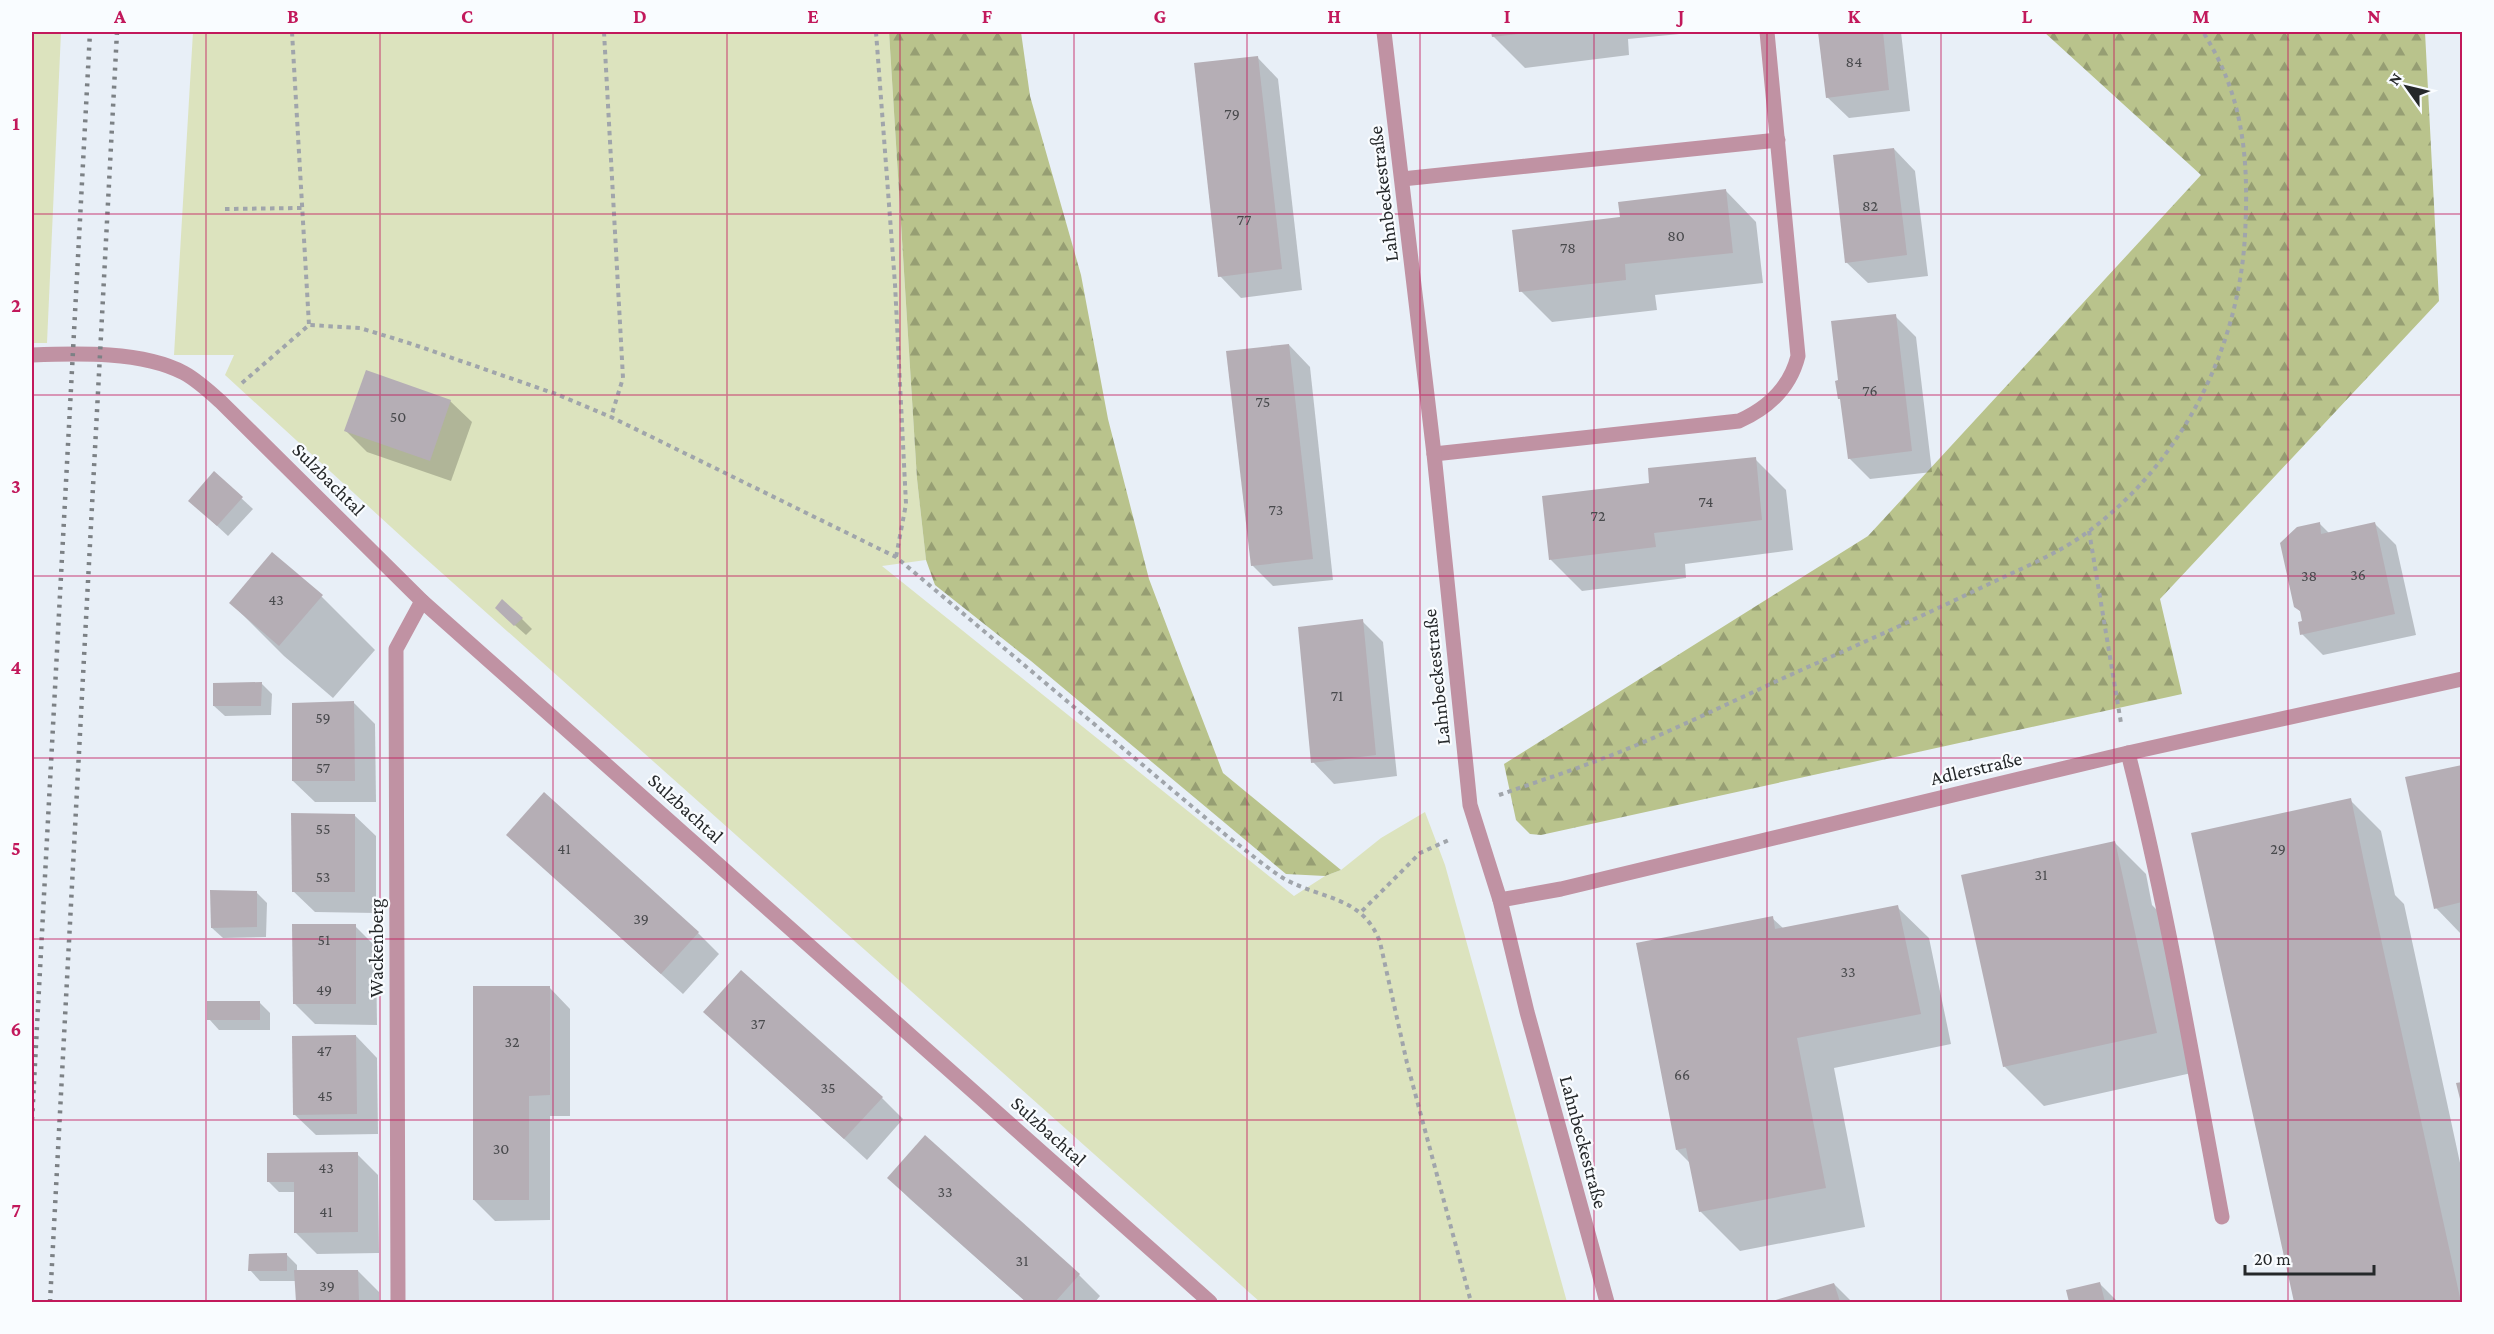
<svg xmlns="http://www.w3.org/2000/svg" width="2494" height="1334" viewBox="0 0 2494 1334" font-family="'Crimson Pro',serif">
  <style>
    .green { fill: #dce3be }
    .forest { fill: url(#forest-firs) }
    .shadow { fill: #0003 }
    .building { fill: #b5aeb5 }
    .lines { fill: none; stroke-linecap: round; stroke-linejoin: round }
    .path { stroke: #a0a5ab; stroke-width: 4; stroke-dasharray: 4.5 4.5; stroke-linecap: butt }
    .lane { stroke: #c092a3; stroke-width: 15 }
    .street { stroke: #c092a3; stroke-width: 15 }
    .rail { stroke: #7c8185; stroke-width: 4.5; stroke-dasharray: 3 6; stroke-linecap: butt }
    .grid { fill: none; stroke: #c2185b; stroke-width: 1.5; stroke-opacity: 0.55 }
    .labels { text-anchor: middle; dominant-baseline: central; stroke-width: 4.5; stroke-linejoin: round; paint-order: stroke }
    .number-label { font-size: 16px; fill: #494a4d }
    .street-label { font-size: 20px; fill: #25282a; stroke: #f9fcff }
    .neatline { fill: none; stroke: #c2185b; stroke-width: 2 }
    .grid-label { font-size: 20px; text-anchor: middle; font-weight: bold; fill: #c2185b }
  </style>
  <defs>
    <pattern id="forest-firs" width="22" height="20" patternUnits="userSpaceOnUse" patternTransform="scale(1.5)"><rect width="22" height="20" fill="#b9c38c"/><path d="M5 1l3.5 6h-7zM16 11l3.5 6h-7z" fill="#969e73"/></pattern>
  </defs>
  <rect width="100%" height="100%" fill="#e8eff7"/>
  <!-- green -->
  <g class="green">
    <polygon points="32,32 61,32 47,343 32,343"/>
    <polygon points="193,32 889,32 917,479 926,560 882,566 1294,896 1325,876 1341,870 1381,838 1425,812 1445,865 1567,1302 1260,1302 415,549 225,375 234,355 174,355"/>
  </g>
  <!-- forest -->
  <g class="forest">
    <polygon points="889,32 1021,32 1030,96 1081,275 1108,419 1149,579 1180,661 1223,773 1341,870 1325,876 1286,874 1031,661 935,585 926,560 917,479"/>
    <polygon points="2044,32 2425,32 2439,301 2160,599 2182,694 1541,835 1530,834 1516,820 1504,764 1868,536 2201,175"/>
  </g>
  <!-- shadow -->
  <g class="shadow">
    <polygon points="1493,32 1700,32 1628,39 1629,55 1525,68 1493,36"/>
    <polygon points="1820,32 1901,32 1910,111 1849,118 1827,97"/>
    <polygon points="1257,57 1278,79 1302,290 1241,298 1220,276"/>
    <polygon points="1894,149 1915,171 1928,276 1868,283 1846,262"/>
    <polygon points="1725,190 1756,222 1763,283 1655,295 1657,310 1552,322 1521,291 1622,218"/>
    <polygon points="1895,316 1916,337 1932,472 1870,479 1849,458 1842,401 1839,398"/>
    <polygon points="1289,345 1310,367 1333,580 1273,586 1252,565"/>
    <polygon points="450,401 472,422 451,481 367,452 346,431"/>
    <polygon points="1755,459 1786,490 1793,550 1685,564 1686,578 1582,591 1551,560 1544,498 1651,484"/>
    <polygon points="214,473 253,509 228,536 201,511"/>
    <polygon points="2319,523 2330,534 2375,524 2396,545 2416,635 2323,655 2302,634 2302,613 2295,606"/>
    <polygon points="273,554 322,597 375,650 333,698 284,656 231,603"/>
    <polygon points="507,618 522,619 532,629 526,635"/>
    <polygon points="1362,621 1383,642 1397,776 1334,784 1313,762"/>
    <polygon points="262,684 272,694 271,715 225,716 214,706"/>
    <polygon points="354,703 375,724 376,802 315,802 293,781"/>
    <polygon points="2462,767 2462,935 2436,908 2407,778"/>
    <polygon points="2350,800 2381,831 2395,895 2404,904 2462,1172 2462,1302 2296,1302 2193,834"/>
    <polygon points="354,815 376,836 376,913 315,912 293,891"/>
    <polygon points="508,835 698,933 719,954 683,994"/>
    <polygon points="2115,843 2146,874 2152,905 2161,914 2196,1072 2044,1106 2004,1066"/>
    <polygon points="256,892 267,903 266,937 223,938 212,928"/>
    <polygon points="1897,907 1929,938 1951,1044 1834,1068 1865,1227 1740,1251 1700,1211 1690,1163 1677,1150 1772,918 1784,929"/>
    <polygon points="355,926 376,947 377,1025 315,1024 294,1003"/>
    <polygon points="549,987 570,1009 570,1116 550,1116 550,1220 495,1221 474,1200"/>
    <polygon points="259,1002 270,1013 270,1030 219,1030 209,1019"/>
    <polygon points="705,1012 882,1098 903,1119 867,1160"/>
    <polygon points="356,1036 377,1058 378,1134 316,1135 294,1114"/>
    <polygon points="926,1137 1079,1275 1100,1296 1095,1302 1026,1302 910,1199 889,1178"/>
    <polygon points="357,1154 378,1175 379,1253 317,1254 296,1233 296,1192 279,1192 268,1181"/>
    <polygon points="287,1255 297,1265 297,1272 358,1271 379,1292 379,1302 296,1302 296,1281 260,1281 250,1270"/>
    <polygon points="1834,1284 1852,1302 1772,1302"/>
    <polygon points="2100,1284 2118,1302 2070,1302 2068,1292"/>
  </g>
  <!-- building -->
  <g class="building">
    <polygon points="1491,32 1526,32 1526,33 1492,37"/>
    <polygon points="1818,32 1883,32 1889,90 1826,98"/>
    <polygon points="1258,56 1282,269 1218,277 1194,63"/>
    <polygon points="1894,148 1907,255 1845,263 1833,155"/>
    <polygon points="1726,189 1733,253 1625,264 1626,280 1519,292 1512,230 1620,217 1618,202"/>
    <polygon points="1896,314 1912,451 1848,459 1840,399 1838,399 1835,381 1838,380 1831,321"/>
    <polygon points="1289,344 1313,559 1251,566 1226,351"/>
    <polygon points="366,370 451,400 430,461 344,431"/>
    <polygon points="1756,457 1762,520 1654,533 1656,547 1549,560 1542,496 1649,483 1648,468"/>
    <polygon points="214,471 243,497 217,526 188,501"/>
    <polygon points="2320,522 2321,534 2375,522 2395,614 2300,635 2298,622 2302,621 2300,611 2294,607 2280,543 2297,527"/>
    <polygon points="272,552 323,595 279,646 229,603"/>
    <polygon points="502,599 523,618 514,626 495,608"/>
    <polygon points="1363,619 1376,755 1311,763 1298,627"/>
    <polygon points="262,682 261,706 213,706 213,683"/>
    <polygon points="354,701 355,781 292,781 292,703"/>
    <polygon points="2462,765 2462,902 2434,909 2405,777"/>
    <polygon points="544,792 699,932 661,974 506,835"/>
    <polygon points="2351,798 2364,862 2461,1302 2294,1302 2191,833"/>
    <polygon points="291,813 355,814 355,892 292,892"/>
    <polygon points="2115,841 2157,1033 2003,1067 1961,875"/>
    <polygon points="210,890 257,891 257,927 211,928"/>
    <polygon points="1898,905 1921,1014 1797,1038 1826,1188 1699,1212 1686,1148 1676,1150 1636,943 1773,916 1775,929"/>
    <polygon points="292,924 356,924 356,1004 293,1004"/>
    <polygon points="741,970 883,1097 844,1139 703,1012"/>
    <polygon points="473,986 550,986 550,1095 529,1096 529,1200 473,1200"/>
    <rect x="207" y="1001" width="53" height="19"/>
    <polygon points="356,1035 357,1114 293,1115 292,1036"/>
    <polygon points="2462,1082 2462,1107 2456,1083"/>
    <polygon points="925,1135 1080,1274 1055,1302 1026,1302 887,1178"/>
    <polygon points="358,1152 358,1232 294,1233 294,1182 267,1182 267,1153"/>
    <polygon points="287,1253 287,1271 248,1271 249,1254"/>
    <polygon points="294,1270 358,1270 359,1302 296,1302"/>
    <polygon points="2100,1282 2105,1302 2069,1302 2066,1290"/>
    <polygon points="1834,1283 1840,1302 1769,1302"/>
  </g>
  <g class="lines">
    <!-- path -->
    <g class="path">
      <polyline points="292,32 309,325"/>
      <polyline points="604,32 623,378 611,417"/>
      <polyline points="876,32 895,284 906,504 896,557"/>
      <polyline points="225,209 302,208"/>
      <path d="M242,383L309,325L360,328L412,344L556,394L611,417L896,557L1227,836C1246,850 1264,866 1283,878C1321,900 1362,895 1380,942L1407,1063L1471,1302"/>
      <polyline points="2089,531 2121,723"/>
      <path d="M1499,795C1548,778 1598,762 1646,741C1704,716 1760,688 1817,663C1876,637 1935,610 1993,582C2025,567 2061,552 2089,531C2182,462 2239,348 2245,235C2249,160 2244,96 2203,32"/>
      <polyline points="1362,911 1420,853 1451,839"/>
    </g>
    <!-- lane -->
    <g class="lane">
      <polyline points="1402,179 1778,140"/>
      <path d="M1434,454L1739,421C1768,408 1790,388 1798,356L1767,32"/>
      <path d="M2128,753C2167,906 2193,1062 2222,1217"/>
    </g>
    <!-- street -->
    <g class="street">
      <polyline points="1384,32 1434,454 1470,805 1500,900 1527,1012 1607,1302"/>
      <path d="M32,355C77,353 143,351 184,373C197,380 210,392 221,402L422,601L1210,1302"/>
      <polyline points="1500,900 1561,889 2128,753 2462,679"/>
      <polyline points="398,1302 396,649 422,601"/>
    </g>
    <!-- rail -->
    <g class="rail">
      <polyline points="32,1120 90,32"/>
      <polyline points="50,1302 117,32"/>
    </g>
  </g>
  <!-- grid -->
  <path class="grid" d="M206,32V1302M380,32V1302M553,32V1302M727,32V1302M900,32V1302M1074,32V1302M1247,32V1302M1420,32V1302M1594,32V1302M1767,32V1302M1941,32V1302M2114,32V1302M2288,32V1302M32,214H2462M32,395H2462M32,576H2462M32,758H2462M32,939H2462M32,1120H2462"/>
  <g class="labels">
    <!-- number labels -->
    <g class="number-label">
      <text x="1854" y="61">84</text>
      <text x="1232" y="113">79</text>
      <text x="1870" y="205">82</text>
      <text x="1244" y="219">77</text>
      <text x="1676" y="235">80</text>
      <text x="1568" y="247">78</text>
      <text x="1870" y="390">76</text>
      <text x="1263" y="401">75</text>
      <text x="398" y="416">50</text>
      <text x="1706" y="501">74</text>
      <text x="1276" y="509">73</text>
      <text x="1598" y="515">72</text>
      <text x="2358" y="574">36</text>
      <text x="2309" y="575">38</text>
      <text x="276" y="599">43</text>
      <text x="1337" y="695">71</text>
      <text x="323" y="717">59</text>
      <text x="323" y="767">57</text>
      <text x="323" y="828">55</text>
      <text x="564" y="848">41</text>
      <text x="2278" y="848">29</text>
      <text x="2041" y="874">31</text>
      <text x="323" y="876">53</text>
      <text x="641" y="918">39</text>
      <text x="324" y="939">51</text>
      <text x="1848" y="971">33</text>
      <text x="324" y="989">49</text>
      <text x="758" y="1023">37</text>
      <text x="512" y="1041">32</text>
      <text x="324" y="1050">47</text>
      <text x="1682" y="1074">66</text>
      <text x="828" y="1087">35</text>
      <text x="325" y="1095">45</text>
      <text x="501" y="1148">30</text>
      <text x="326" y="1167">43</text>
      <text x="945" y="1191">33</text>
      <text x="326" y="1211">41</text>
      <text x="1022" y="1260">31</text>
      <text x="327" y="1285">39</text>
    </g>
    <!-- street labels -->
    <g class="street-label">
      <text transform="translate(1383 194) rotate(-97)">Lahnbeckestraße</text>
      <text transform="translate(329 479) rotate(45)">Sulzbachtal</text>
      <text transform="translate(1436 677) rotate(-96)">Lahnbeckestraße</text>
      <text transform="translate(1976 768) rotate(-13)">Adlerstraße</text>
      <text transform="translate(686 808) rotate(42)">Sulzbachtal</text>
      <text transform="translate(376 948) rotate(-90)">Wackenberg</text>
      <text transform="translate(1049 1131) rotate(42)">Sulzbachtal</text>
      <text transform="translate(1584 1142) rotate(75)">Lahnbeckestraße</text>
    </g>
  </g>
  <!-- border -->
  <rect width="2494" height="1334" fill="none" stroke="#f9fcff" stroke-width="66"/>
  <!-- north arrow -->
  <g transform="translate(2407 87) rotate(304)" stroke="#f9fcff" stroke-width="4.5" paint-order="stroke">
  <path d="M0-4.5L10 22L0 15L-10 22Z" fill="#25282a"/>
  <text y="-9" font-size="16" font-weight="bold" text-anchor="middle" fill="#25282a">N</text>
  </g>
  <!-- scale -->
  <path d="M2245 1265v9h129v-9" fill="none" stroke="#25282a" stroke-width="3"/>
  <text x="2254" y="1265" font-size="18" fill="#25282a" stroke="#f9fcff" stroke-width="4.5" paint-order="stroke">20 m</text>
  <rect x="33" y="33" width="2428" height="1268" class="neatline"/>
  <g class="grid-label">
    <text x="120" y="23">A</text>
    <text x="293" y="23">B</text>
    <text x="467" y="23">C</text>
    <text x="640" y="23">D</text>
    <text x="813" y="23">E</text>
    <text x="987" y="23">F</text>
    <text x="1160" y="23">G</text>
    <text x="1334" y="23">H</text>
    <text x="1507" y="23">I</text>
    <text x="1681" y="23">J</text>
    <text x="1854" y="23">K</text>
    <text x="2027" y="23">L</text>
    <text x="2201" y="23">M</text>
    <text x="2374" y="23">N</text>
    <text x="16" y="130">1</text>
    <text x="16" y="312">2</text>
    <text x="16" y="493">3</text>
    <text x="16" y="674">4</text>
    <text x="16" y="855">5</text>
    <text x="16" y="1036">6</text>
    <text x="16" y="1217">7</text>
  </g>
</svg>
